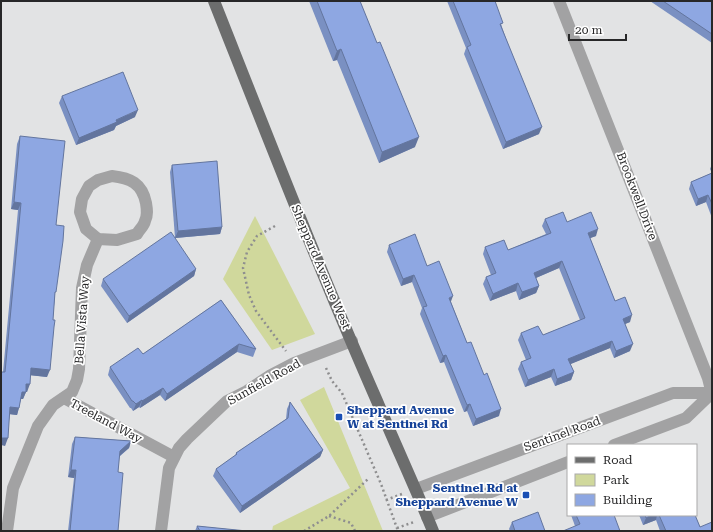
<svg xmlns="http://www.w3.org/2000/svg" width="713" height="532" viewBox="0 0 713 532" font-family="'Roboto Serif',serif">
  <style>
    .green { fill: #d0d89c }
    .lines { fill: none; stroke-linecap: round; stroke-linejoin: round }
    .path { stroke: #8e8e8f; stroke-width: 2.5; stroke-dasharray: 2 3; stroke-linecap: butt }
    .minor { stroke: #a2a2a3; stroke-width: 12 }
    .major { stroke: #6c6d6d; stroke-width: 12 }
    .wall { fill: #7a90c2 }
    .shaded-wall { fill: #63759e }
    .building { fill: #8ea7e2; stroke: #63759e }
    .transit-dot { fill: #1a4fb4; stroke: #fff; stroke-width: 1.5 }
    .labels { text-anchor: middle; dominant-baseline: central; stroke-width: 3.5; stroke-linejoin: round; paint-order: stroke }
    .street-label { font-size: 12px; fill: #272728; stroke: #fff }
    .transit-label { font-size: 12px; font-weight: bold; fill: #164399; stroke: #fff; text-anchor: start }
  </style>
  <rect width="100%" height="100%" fill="#e2e3e4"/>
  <!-- green -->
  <g class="green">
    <polygon points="255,216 315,334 272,350 223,279"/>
    <polygon points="324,387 383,531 272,531 273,526 350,488 300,400"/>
  </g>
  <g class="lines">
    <!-- path -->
    <g class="path">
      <polyline points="275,226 257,236 247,252 243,268 249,295 256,311 286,351"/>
      <polyline points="326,368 332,381 342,393 381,484 398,531"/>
      <polyline points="386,500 402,494"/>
      <polyline points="329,516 351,523 355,531"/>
      <polyline points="397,528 414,522"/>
      <polyline points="304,531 329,516 368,479"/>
    </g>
    <!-- minor -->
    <g class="minor">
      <polyline points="559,1 708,378 712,394"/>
      <path d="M112,176C130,178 142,183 146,203C147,209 148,215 145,221C144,226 139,230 137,234L117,240L98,239L86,229L80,212L82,199L89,186L98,180Z"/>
      <polyline points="64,398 174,457"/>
      <polyline points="614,445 686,418 712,393"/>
      <polyline points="416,489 673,393 712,393"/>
      <polyline points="427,517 568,462"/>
      <polyline points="7,531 13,488 38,426 53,405 72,392 77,380 79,369 82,288 87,265 98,239"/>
      <polyline points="161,531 169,468 179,448 187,439 227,401 247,391 271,375 294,363 352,341"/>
    </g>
    <!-- major -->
    <path class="major" d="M214,1C267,135 319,269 377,401C395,444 415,487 433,531"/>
  </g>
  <!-- wall -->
  <g class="wall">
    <polygon points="309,1 360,1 415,147 379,163 337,60 333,61"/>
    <polygon points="447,1 495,1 502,27 539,134 503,149 464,54 466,48"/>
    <polygon points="650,1 712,1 712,43"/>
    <polygon points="62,96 135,117 116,126 114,130 76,145 59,103"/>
    <polygon points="20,136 56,225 55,296 47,377 30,375 27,392 26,392 23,399 21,399 17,415 10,414 5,446 3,372 18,210 11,209 17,144"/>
    <polygon points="712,164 712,173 710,169"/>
    <polygon points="172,165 222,227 220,234 175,238 170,172"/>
    <polygon points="712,173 712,218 706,202 696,206 689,189 691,182"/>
    <polygon points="545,219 567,222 596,236 590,238 615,301 630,322 625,324 630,351 614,358 610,348 570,364 574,372 571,380 555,386 551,377 525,387 518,369 521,362 526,360 518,340 521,333 543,335 580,320 559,268 536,278 539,286 536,293 519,300 516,291 490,301 483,284 486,277 491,275 483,254 485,247 508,250 546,234 542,226"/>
    <polygon points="389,245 427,266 451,302 467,343 499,416 473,426 467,411 464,412 444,362 440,363 420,314 422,308 412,282 401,286 387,252"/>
    <polygon points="196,269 194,276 127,323 101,286 103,279"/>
    <polygon points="221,300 256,349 253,357 237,352 165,401 160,395 140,408 139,407 133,411 131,408 130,408 108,375 110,367 143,354"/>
    <polygon points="290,402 323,450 320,457 240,513 213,476 216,469 235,456 236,453 286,419 287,409"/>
    <polygon points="75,437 131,441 129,448 119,457 118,472 118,531 68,531 74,478 68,477 72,444"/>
    <polygon points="571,515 614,515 575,526"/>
    <polygon points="639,515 695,515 700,527 712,531 660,531 656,520 643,525"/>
    <polygon points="512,522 545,531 510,531 509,529"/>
    <polygon points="197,526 247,531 195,531"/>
  </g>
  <!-- shaded-wall -->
  <g class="shaded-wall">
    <polygon points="341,49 337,60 333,61 337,51"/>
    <polygon points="138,110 135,117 116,126 114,130 76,145 79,138"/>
    <polygon points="542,127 539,134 503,149 506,142"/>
    <polygon points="419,137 415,147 379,163 382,152"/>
    <polygon points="708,195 706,202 696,206 698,199"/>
    <polygon points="14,202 21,203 18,210 11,209"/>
    <polygon points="222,227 220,234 175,238 178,231"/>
    <polygon points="598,229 596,236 585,240 588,233"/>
    <polygon points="562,261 559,268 531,280 534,273"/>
    <polygon points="196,269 194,276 127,323 129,316"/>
    <polygon points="414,275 412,282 401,286 403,279"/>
    <polygon points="518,283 516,291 490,301 493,294"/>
    <polygon points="539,286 536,293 519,300 522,292"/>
    <polygon points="453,296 450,304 449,298"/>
    <polygon points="632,315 630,322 620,326 623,319"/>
    <polygon points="612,341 610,348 566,366 568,359"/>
    <polygon points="239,344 237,352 165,401 167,394"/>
    <polygon points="633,344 630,351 614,358 616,351"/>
    <polygon points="446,355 444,362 440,363 443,356"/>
    <polygon points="31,368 50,370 47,377 28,375"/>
    <polygon points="554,369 551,377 525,387 528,380"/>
    <polygon points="574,372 571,380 555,386 557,379"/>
    <polygon points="26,384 30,384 27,392 23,391"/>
    <polygon points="163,388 160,395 140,408 142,401"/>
    <polygon points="22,392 26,392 23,399 19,399"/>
    <polygon points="142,400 139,407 133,411 136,404"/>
    <polygon points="470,404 467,411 464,412 467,405"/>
    <polygon points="10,407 19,408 17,415 8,414"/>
    <polygon points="501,409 499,416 473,426 476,419"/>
    <polygon points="1,438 8,438 5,446 1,445"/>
    <polygon points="131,441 129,448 117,458 120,451"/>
    <polygon points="323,450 320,457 240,513 242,506"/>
    <polygon points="71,470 76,470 74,478 68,477"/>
    <polygon points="652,515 657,515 656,520 643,525 646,518"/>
  </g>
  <!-- building -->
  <g class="building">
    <polygon points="317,1 360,1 377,43 380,42 419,137 382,152 341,49 337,51"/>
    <polygon points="453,1 495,1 503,23 500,24 542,127 506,142 467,47 471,45"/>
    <polygon points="663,1 712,1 712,34"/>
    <polygon points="123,72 138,110 116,120 117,122 79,138 62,96"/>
    <polygon points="20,136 65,141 56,225 64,226 63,241 56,292 55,292 53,320 55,320 54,327 50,370 31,368 30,384 26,384 26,392 22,392 19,408 10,407 8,438 1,438 1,372 5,372 21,203 14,202"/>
    <polygon points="217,161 222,227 178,231 172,165"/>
    <polygon points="712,173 712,204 708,195 698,199 691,182"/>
    <polygon points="563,212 567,222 591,212 598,229 588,233 615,301 625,297 632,315 623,319 633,344 616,351 612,341 568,359 574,372 557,379 554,369 528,380 521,362 531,358 521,333 538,326 543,335 585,318 562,261 534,273 539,286 522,292 518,283 493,294 486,277 496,273 485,247 504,240 508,250 551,233 545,219"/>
    <polygon points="171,232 196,269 129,316 103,279"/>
    <polygon points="415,234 427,266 439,261 453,296 449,298 467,343 471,342 484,375 487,373 501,409 476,419 470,404 467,405 446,355 443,356 423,307 427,306 414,275 403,279 389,245"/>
    <polygon points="221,300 256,349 239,344 167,394 163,388 142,401 142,400 136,404 133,401 132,401 110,367 138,348 143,354"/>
    <polygon points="290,402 323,450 242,506 216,469 237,454 236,453 288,418"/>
    <polygon points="75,437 131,441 120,451 118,472 123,473 118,531 70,531 76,470 71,470"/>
    <polygon points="538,512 545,531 515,531 512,522"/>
    <polygon points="576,515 614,515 620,531 563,531 580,524"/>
    <polygon points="645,515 652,515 646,518"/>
    <polygon points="659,515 695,515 700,527 712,522 712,531 666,531"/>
    <polygon points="197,526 247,531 200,531"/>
  </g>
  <!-- markers -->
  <g class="transit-dot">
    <rect x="335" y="413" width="8" height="8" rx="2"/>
    <rect x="522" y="491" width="8" height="8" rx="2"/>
  </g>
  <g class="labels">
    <!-- street labels -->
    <g class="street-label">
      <text transform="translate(637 196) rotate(69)">Brookwell Drive</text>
      <text transform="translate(321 267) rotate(67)">Sheppard Avenue West</text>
      <text transform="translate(82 320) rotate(-86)">Bella Vista Way</text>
      <text transform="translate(264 382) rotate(-29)">Sunfield Road</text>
      <text transform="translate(106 421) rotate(28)">Treeland Way</text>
      <text transform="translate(562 434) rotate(-20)">Sentinel Road</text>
    </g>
    <!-- transit labels -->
    <g class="transit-label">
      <text x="347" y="410">Sheppard Avenue<tspan x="347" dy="14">W at Sentinel Rd</tspan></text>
      <text x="518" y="488" text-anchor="end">Sentinel Rd at<tspan x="518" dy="14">Sheppard Avenue W</tspan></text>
    </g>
  </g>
  <!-- border -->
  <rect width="713" height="532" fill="none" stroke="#272728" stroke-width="4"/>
  <!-- legend -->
  <rect x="567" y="444" width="130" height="72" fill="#ffffff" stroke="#a9a9a9"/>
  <rect x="575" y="457" width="20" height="6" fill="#6c6d6d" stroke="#a9a9a9"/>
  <text x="603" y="464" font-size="12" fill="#272728">Road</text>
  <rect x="575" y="474" width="20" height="12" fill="#d0d89c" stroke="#a9a9a9"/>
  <text x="603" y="484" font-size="12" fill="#272728">Park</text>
  <rect x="575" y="494" width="20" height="12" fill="#8ea7e2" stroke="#a9a9a9"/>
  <text x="603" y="504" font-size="12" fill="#272728">Building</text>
  <!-- scale -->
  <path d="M569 34v6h57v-6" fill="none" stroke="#272728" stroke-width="2"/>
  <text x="575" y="34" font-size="12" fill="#272728" stroke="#ffffff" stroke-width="3" paint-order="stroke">20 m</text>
</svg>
